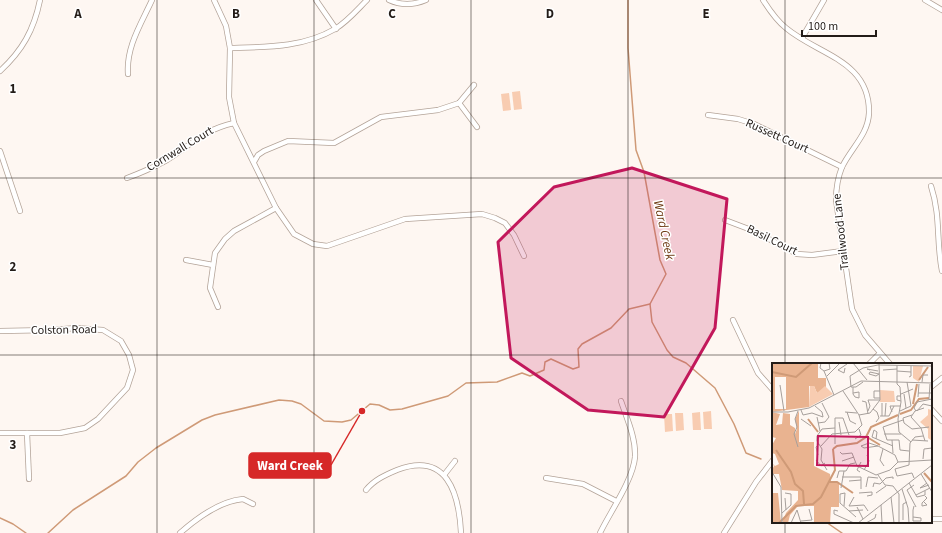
<svg xmlns="http://www.w3.org/2000/svg" width="942" height="533" viewBox="0 0 942 533" font-family="'Source Sans 3',sans-serif">
  <style>
    .green { fill: #f8ccb1 }
    .lines { fill: none; stroke-linecap: round; stroke-linejoin: round }
    .stream { stroke: #cf9a77; stroke-width: 1.5 }
    .street-casing { stroke: #b3a398; stroke-width: 6 }
    .street { stroke: #fff; stroke-width: 4.5 }
    .marked { fill: #c2185b; fill-opacity: 0.2; stroke: #c2185b; stroke-width: 3; stroke-linejoin: round }
    .grid { fill: none; stroke: #231c18; stroke-width: 1; stroke-opacity: 0.55 }
    .labels { text-anchor: middle; dominant-baseline: central; stroke-width: 3; stroke-linejoin: round; paint-order: stroke }
    .street-label { font-size: 12px; fill: #231c18; stroke: #fff }
    .water-label { font-size: 13px; font-style: italic; fill: #6e3b14; stroke: #fff }
    .inset-river { fill: none; stroke: #cf9a77; stroke-width: 2 }
    .inset-road { fill: none; stroke: #a69f9b; stroke-width: 1 }
    .view { fill: #c2185b; fill-opacity: 0.15; stroke: #c2185b; stroke-width: 2 }
    .inset-edge { fill: none; stroke: #231c18; stroke-width: 2 }
    .grid-label { font-size: 13px; text-anchor: middle; font-weight: bold; fill: #231c18; stroke: #fff; stroke-width: 3; stroke-linejoin: round; paint-order: stroke }
    .leader { fill: none; stroke: #d62828; stroke-width: 1.5 }
    .callout-dot { fill: #d62828; stroke: #fff; stroke-width: 1.5 }
    .callout { fill: #d62828; stroke: #d62828; stroke-width: 1.5 }
    .callout-label { font-size: 13px; text-anchor: middle; font-weight: bold; fill: #fff }
  </style>
  <rect width="100%" height="100%" fill="#fef7f2"/>
  <!-- green -->
  <g class="green">
    <polygon points="520,91 522,109 514,110 512,92"/>
    <polygon points="509,93 511,110 503,111 501,94"/>
    <polygon points="711,411 712,429 704,429 703,412"/>
    <polygon points="700,412 701,430 693,430 692,413"/>
    <polygon points="675,413 683,413 684,430 676,431"/>
    <polygon points="664,414 672,414 673,431 665,432"/>
  </g>
  <g class="lines">
    <!-- stream -->
    <g class="stream">
      <polyline points="650,304 652,322 667,350 673,357 686,363 715,388 734,424 746,453 761,459"/>
      <polyline points="0,518 13,524 26,533"/>
      <polyline points="826,522 842,533"/>
      <polyline points="48,533 73,510 126,476 138,462 156,448 202,420 215,415 279,400 292,401 301,404 324,421 342,422 351,420 370,404 379,405 390,410 402,409 448,396 466,383 497,382 522,373 530,376 544,370 545,362 551,359 573,369 579,367 578,349 582,344 611,328 629,309 650,304 666,274 660,260 644,172 636,150 628,48 628,0"/>
    </g>
    <!-- street casing -->
    <g class="street-casing">
      <g id="street">
        <polyline points="214,0 226,26 230,48 229,97 234,123 276,208 294,234 313,244 327,246 405,219 482,214 495,218 505,223 514,235 524,256"/>
        <polyline points="316,0 336,29"/>
        <path d="M389,0C402,6 414,5 426,0"/>
        <path d="M763,0C770,11 777,21 786,28C818,55 870,60 869,113C868,135 851,148 842,167C838,177 836,189 836,200L852,309L865,335L890,364"/>
        <polyline points="925,0 942,10"/>
        <polyline points="802,38 824,0"/>
        <path d="M230,48C266,47 302,48 335,29C347,22 357,10 367,0"/>
        <path d="M0,71C22,51 34,30 40,0"/>
        <path d="M128,74C126,47 141,24 152,0"/>
        <polyline points="459,103 477,127"/>
        <polyline points="708,115 738,119 754,124 842,167"/>
        <polyline points="0,151 20,211"/>
        <polyline points="254,162 258,155 264,151 288,141 334,143 381,117 438,110 459,103 474,85"/>
        <path d="M127,178C141,173 154,167 167,160C192,144 203,130 234,123"/>
        <path d="M931,186C941,217 936,241 942,271"/>
        <polyline points="725,220 754,231 797,254 812,255 843,251"/>
        <polyline points="186,260 213,265"/>
        <polyline points="218,307 210,288 215,253 225,239 234,231 276,208"/>
        <polyline points="733,320 758,373 773,390"/>
        <polyline points="0,331 51,330 76,328 103,330 121,341 129,355 133,370 127,388 98,419 85,428 60,433 0,433"/>
        <polyline points="869,364 880,353"/>
        <polyline points="931,387 942,378"/>
        <polyline points="931,409 942,421"/>
        <polyline points="27,433 29,479"/>
        <polyline points="444,475 455,461"/>
        <polyline points="546,478 583,484 616,501"/>
        <path d="M366,490C374,480 385,475 397,470C447,451 459,493 461,533"/>
        <polyline points="931,519 942,519"/>
        <path d="M180,533C197,518 220,501 243,499L253,504"/>
        <path d="M600,533C610,512 633,480 635,457C636,438 627,419 621,401"/>
        <polyline points="724,533 756,482 773,460"/>
      </g>
    </g>
    <!-- street -->
    <use href="#street" class="street"/>
  </g>
  <!-- marked area -->
  <path class="marked" d="M632,168L727,199L715,328L664,417L588,410L511,358L498,242L554,187Z"/>
  <!-- grid -->
  <path class="grid" d="M157,0V533M314,0V533M471,0V533M628,0V533M785,0V364M0,178H942M0,355H942M785,522V533"/>
  <g class="labels">
    <!-- street labels -->
    <g class="street-label">
      <text transform="translate(777 136) rotate(24)">Russett Court</text>
      <text transform="translate(180 149) rotate(-31)">Cornwall Court</text>
      <text transform="translate(841 232) rotate(-96)">Trailwood Lane</text>
      <text transform="translate(772 240) rotate(26)">Basil Court</text>
      <text transform="translate(64 330) rotate(-1)">Colston Road</text>
    </g>
    <!-- water labels -->
    <g class="water-label">
      <text transform="translate(664 230) rotate(78)">Ward Creek</text>
    </g>
  </g>
  <!-- overview -->
  <g transform="translate(772 363)">
    <rect width="160" height="160" fill="#fef7f2"/>
    <path d="M156,46L160,47V78L156,75V66L148,59L156,52Z" fill="#f8ccb1"/>
    <path d="M0,0H46V15H54V25L45,30L42,23H37V44L0,49ZM3,14H14V46H3ZM27,48V79H42V103L58,111L59,119H67V144H59L58,160H42V143H26L18,152L16,160H10L14,150L26,137V128L10,127L7,111H1L0,117V107L2,103L0,100L3,103L7,101L3,91L0,90V82L4,75L0,74V49L8,51L4,62L10,61L11,50L18,51V62L23,65V71L25,66L23,56ZM0,130H6L9,160H0Z" fill="#e9b390" fill-rule="evenodd"/>
    <path d="M141,3H151L147,19L141,15ZM38,23H42L45,30L53,23L61,31L37,44Z" fill="#f8ccb1"/>
    <path d="M108,27L122,28L123,39H108Z" fill="#f8ccb1"/>
    <path class="inset-river" d="M0,9L24,14L40,0M147,17L156,4M141,41L145,21M128,51L139,47L147,36L157,35M36,56L46,69M95,74L108,82M61,86L65,83L85,80L94,74L99,64L126,52M4,87L19,109L23,121L31,128L32,141M152,110L160,119M56,119H65L81,130M7,160L24,143L41,141L49,134L63,107L61,86"/>
    <path class="inset-road" d="M49,0L48,5L52,8L58,6L57,0M81,0L95,17M125,2V21L128,24L129,39L126,56L127,69L139,79M73,5L72,10L66,7L75,1M98,7L95,6L106,8M111,7L125,6M52,8L62,32M125,8L139,9M107,11L104,13L97,11L98,9L107,11M55,13L68,0M137,14L139,13V3M91,19L84,24H79L78,13L91,5L106,2L160,3M150,19L151,12H156M8,22L12,48M81,24V31L83,34L87,35V29L81,30M71,28L87,52L98,50L108,37L107,0M146,30H160M129,31L141,26M132,31L134,45M129,33H125V37L129,38M146,34L147,21M108,35H102V28H108M157,36L158,21M90,38L94,39L96,51M152,45L143,48L139,54L149,65L153,78M101,46L105,49L107,55L104,59M29,47L31,52L40,50L51,54L50,49L43,43M96,48L98,43L96,37H108M128,48L139,43L135,19M144,48L142,45L145,39L160,36M145,48L151,41L160,43M0,49H16L37,45L89,18L160,20M73,49L85,50M75,49L78,58L84,61M120,49L118,43H129M140,52L131,55L132,60L140,66L157,64M108,53H117L122,43M110,53V40M113,53L114,40M45,54L48,68M29,56L39,63M67,59L69,72M46,60L53,59L57,54L50,40M111,64L115,77H127L128,87L137,88M111,64L131,57M112,71H129M83,76L89,72L87,66M104,76L105,69L102,67L100,74L121,83M120,77L121,90M140,77L156,78M63,81V55H71L77,72M49,83L60,71L83,69L90,62L87,52M106,83L97,80L89,83L92,85L106,83L123,92L126,99M26,84L22,71L25,64L23,56L26,48M111,86L108,97L112,103M68,89L70,91L80,90L85,103L104,112L118,107L126,99L160,97M46,92L44,84L47,81M151,96L152,86L160,85M44,97L49,103L53,100M70,98L82,94M55,107L49,97L50,86L45,78V73L50,66L63,65M92,107L97,98L95,92M0,109L9,124L10,160M88,109L85,107L89,99M149,111L160,129M106,112L113,122L121,123L127,131V160M70,114H89V126M65,115L67,108H74L78,101L83,100M142,115L140,110L125,113L123,106L137,102L138,80L143,74L151,73M77,118L89,117M137,120L145,134L153,132V128M155,120L148,125L157,122M142,122L135,127L144,144M94,124L96,114L106,115M101,124L102,120L108,121L114,115L121,114V116M69,125L72,108M130,126L136,145L137,160M73,130L68,131V140L84,154M87,130L100,129V132L95,133M104,130L114,123M144,132L158,125M82,134L77,143L92,142L96,148M119,134L122,160M13,135L14,147M152,139L155,142L150,143V140L155,135L153,133M109,142L110,160M72,143L73,130M85,144L91,156M66,148L62,147V151L82,160M77,148L91,147M10,150L19,142V131L13,130M141,154L149,155V158H141V147L142,143M131,157V141L135,139M29,158L40,157L37,146M19,160L25,147L29,160M86,160L160,102M94,160L103,155L104,151"/>
    <path class="view" d="M46,73L96,74V103L45,102Z"/>
    <rect width="160" height="160" class="inset-edge"/>
  </g>
  <g class="grid-label">
    <text x="78" y="18">A</text>
    <text x="236" y="18">B</text>
    <text x="392" y="18">C</text>
    <text x="550" y="18">D</text>
    <text x="706" y="18">E</text>
    <text x="13" y="93">1</text>
    <text x="13" y="271">2</text>
    <text x="13" y="449">3</text>
  </g>
  <!-- callouts -->
  <path class="leader" d="M362 411L331 465"/>
  <circle class="callout-dot" cx="362" cy="411" r="4"/>
  <rect class="callout" x="249" y="453" width="82" height="25" rx="4"/>
  <g class="callout-label">
    <text x="290" y="470">Ward Creek</text>
  </g>
  <!-- scale -->
  <path d="M802 30v6h74v-6" fill="none" stroke="#231c18" stroke-width="2"/>
  <text x="808" y="30" font-size="12" fill="#231c18" stroke="#ffffff" stroke-width="3" paint-order="stroke">100 m</text>
</svg>
